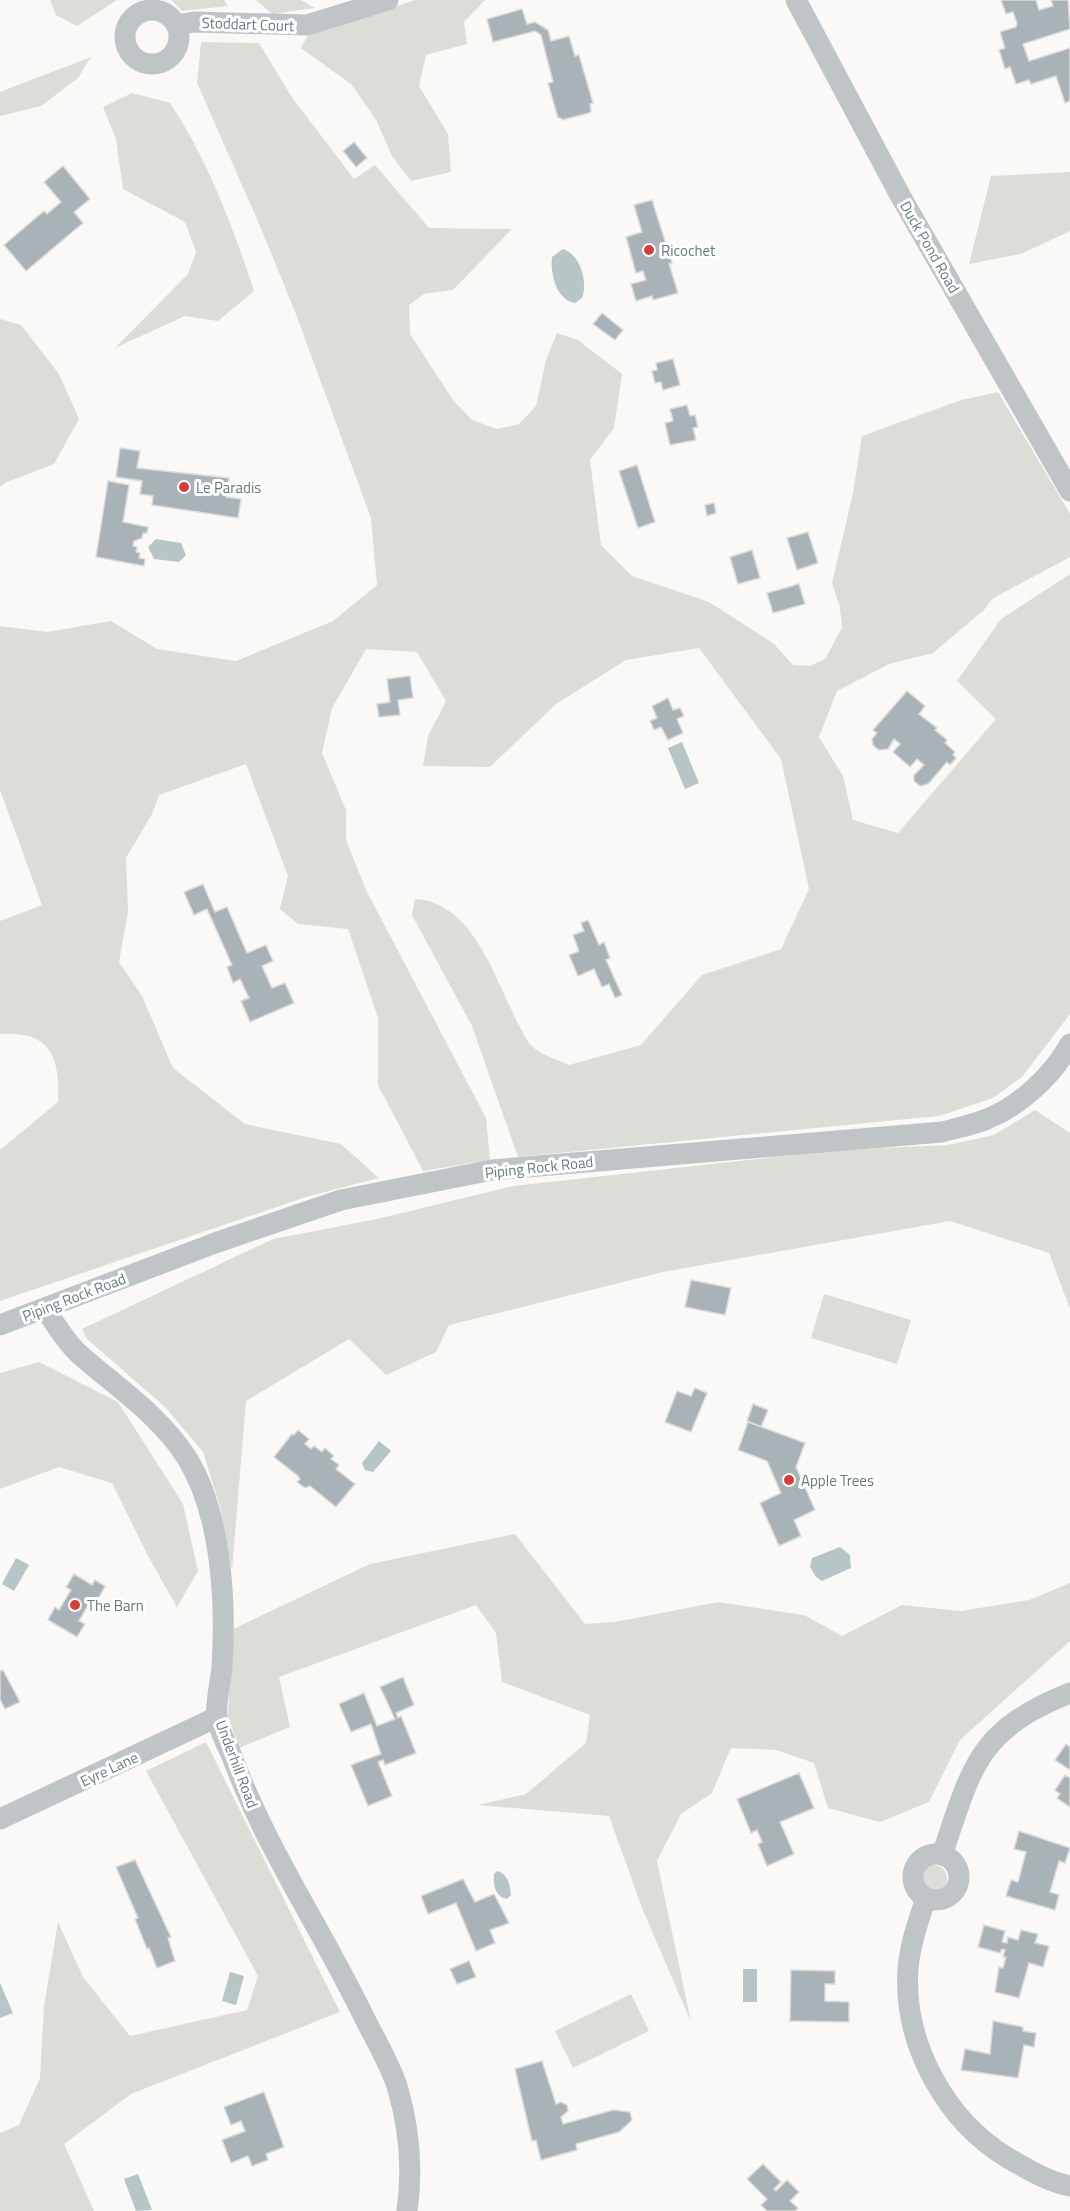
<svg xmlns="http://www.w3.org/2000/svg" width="1070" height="2211" viewBox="0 0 1070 2211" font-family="'Titillium Web',sans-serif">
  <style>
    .green { fill: #dbded7 }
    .water { fill: #b6c6c6 }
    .building { fill: #a9b3b7; stroke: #dcdbda; stroke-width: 1.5 }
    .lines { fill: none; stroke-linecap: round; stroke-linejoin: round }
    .minor { stroke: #bfc5c7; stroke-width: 21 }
    .poi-dot { fill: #d83d3a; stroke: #fff; stroke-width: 2 }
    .labels { text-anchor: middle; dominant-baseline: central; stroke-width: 6; stroke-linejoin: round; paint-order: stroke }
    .street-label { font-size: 15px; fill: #667a81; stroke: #fff }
    .poi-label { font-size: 15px; fill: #667a81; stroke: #fff; text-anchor: start }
  </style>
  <rect width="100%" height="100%" fill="#faf9f8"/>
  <!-- green -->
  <g class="green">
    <polygon points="50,0 117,0 77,26 56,15"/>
    <polygon points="171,0 224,0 228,6 182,11"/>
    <polygon points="256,0 301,0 315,8 272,14"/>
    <polygon points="415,0 485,0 464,22 467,44 426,55 419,86 448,134 451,172 411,181 392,156 376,120 352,85 301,48 308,35"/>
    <path d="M201,42L259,43L291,96L354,179L375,165L429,228L512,229L453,290L424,294L409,305L410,334L453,400L472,420L497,429L519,424L536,406L546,360L557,333L578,340L622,374L614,428L590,460L601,545L632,576L709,602L773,643L793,665L810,666L825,659L842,628L840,607L832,583L853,493L862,436L961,400L998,392L1070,514V557L992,599L984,610L933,653L889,664L837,691L819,737L843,776L853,820L898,833L996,719L957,681L1001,619L1070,574V1014L1022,1077L993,1098L939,1116L518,1157L472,1026L412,915L415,899C480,902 500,999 529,1043C536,1053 558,1060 569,1065L641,1045L702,975L781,949L809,889L781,759L699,648L626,660L556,704L490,767L423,766L428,736L446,701L417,652L366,649L332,708L322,753L346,810V840L366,890L486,1118L490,1160L423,1171L378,1085V1018L348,929L298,924L280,909L288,876L246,764L159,795L152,814L126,858L128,912L119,962L142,996L173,1068L245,1124L341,1144L379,1178L306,1197L0,1301V1150L58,1102C60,1056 51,1031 0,1034V921L42,905L0,790V626L47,632L111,621L157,649L236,661L333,621L377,585L371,518L294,309L257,219L197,83Z"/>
    <polygon points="91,57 78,78 41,106 0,116 0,92"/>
    <path d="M132,93L170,103C208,160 233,227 254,291L218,321L185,316L115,348L188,274L196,252L185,222L123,189L116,139L103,107Z"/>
    <polygon points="1070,172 1070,231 1021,254 969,264 991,176"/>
    <polygon points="0,319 21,325 59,374 79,419 54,464 7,482 0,487"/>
    <polygon points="1035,1110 1070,1133 1070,1309 1049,1253 950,1221 663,1272 449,1325 436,1352 386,1375 349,1339 246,1401 232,1570 221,1510 203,1452 165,1407 87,1339 82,1329 273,1239 377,1219 513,1186 840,1150 947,1145 994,1135"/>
    <polygon points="824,1294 911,1320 897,1364 811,1338"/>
    <polygon points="39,1362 118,1402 183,1504 198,1571 177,1607 148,1556 112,1483 59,1467 0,1489 0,1373"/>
    <polygon points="515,1534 585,1624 615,1622 718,1602 804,1615 842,1636 902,1605 961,1611 1029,1600 1070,1583 1070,1641 960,1740 929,1802 880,1822 828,1808 814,1763 776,1750 731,1748 712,1793 681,1814 657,1861 691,2022 642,1908 609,1816 478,1805 526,1794 586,1743 590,1715 502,1682 496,1633 476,1605 279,1677 290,1727 239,1748 228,1716 231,1630 370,1564"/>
    <polygon points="206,1742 340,2012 131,2094 64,2144 94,2211 0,2211 0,2133 19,2125 40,2078 44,2006 58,1922 83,1977 130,2036 247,2010 258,1976 146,1771"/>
    <circle cx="934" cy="1878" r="13"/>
    <polygon points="631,1994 649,2031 573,2068 555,2031"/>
  </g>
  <!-- water -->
  <g class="water">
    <path d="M563,249C581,255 588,283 582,298L575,303C556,300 550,273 552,257Z"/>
    <polygon points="156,539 181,543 186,555 179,562 154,559 148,547"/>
    <polygon points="682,742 699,783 685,789 668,748"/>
    <polygon points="379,1441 391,1451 373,1472 365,1470 362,1463"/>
    <polygon points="840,1547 850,1555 851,1568 822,1581 816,1577 810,1567 812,1558"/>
    <polygon points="16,1558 29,1565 14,1591 2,1584"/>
    <path d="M497,1871C508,1874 510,1885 511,1895L507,1899C495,1897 493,1885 494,1874Z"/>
    <rect x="743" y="1969" width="14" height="33"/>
    <polygon points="230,1972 244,1976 236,2005 222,2001"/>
    <polygon points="0,1983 13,2013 0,2018"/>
    <polygon points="138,2174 152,2210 136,2211 124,2179"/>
  </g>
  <!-- building -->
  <g class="building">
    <polygon points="1001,0 1036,0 1039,10 1053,6 1051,0 1068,0 1070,29 1023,44 1029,61 1070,48 1070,101 1065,103 1056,76 1031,84 1029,80 1016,84 1010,67 1005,69 999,50 1005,48 1000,32 1016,27 1017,23 1013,12 1006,14"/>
    <polygon points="522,9 527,24 535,22 548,30 551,41 569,36 575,56 579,55 593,103 590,104 591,111 589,113 562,120 561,118 558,118 548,83 553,82 541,35 535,31 493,42 487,19"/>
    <polygon points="354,142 367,158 356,167 343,151"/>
    <polygon points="63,166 90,199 74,212 83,223 26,271 4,245 44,211 47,214 61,202 44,182"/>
    <polygon points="652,200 672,263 669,264 678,293 653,300 652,296 636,301 631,284 646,280 643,271 636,273 626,237 642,232 634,205"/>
    <polygon points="602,313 623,330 615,340 593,324"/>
    <polygon points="673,359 680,385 663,390 661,382 655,383 652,371 657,370 656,363"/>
    <polygon points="687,405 690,416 695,415 698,427 693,428 696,440 670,445 665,423 673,421 670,409"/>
    <polygon points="120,448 140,451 137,468 229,478 226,497 241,499 238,518 152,505 153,496 140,494 142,481 116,477"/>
    <polygon points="637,465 655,522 638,528 619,471"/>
    <polygon points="108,481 129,485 123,522 148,527 147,533 143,533 142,538 134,541 133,546 137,547 136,552 140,553 139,558 145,559 144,566 96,557"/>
    <polygon points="714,503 716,513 707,516 705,505"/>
    <polygon points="808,532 818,563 797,570 787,538"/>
    <polygon points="752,550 760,578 738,584 730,557"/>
    <polygon points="799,584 805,604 773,613 767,593"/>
    <polygon points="410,676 413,698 398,700 400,715 379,717 377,704 390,702 387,679"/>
    <polygon points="907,691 925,706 919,714 937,728 935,730 947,740 945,743 955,752 953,755 956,758 950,765 947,762 928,784 920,786 914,781 914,775 924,765 917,759 910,767 893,752 900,744 894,739 888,749 879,750 873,745 872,739 877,733 873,730"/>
    <polygon points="668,698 673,710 680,708 684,716 677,719 683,733 668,740 661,727 654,730 650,721 657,718 652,706"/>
    <polygon points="203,884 215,912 227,907 247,953 266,945 273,961 262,966 272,988 285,983 294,1003 250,1022 241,1001 249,998 240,979 233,983 227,967 232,965 207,909 194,915 184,892"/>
    <polygon points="588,920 599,945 604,942 610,958 606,960 622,995 615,998 609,984 602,987 594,969 578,976 569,955 579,951 573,935 584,931 581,923"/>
    <polygon points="691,1280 731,1288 725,1315 685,1307"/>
    <polygon points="695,1388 707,1393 691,1432 665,1422 677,1391 691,1396"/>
    <polygon points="753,1404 768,1410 761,1427 747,1421"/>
    <polygon points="748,1422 805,1443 796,1467 815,1510 794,1520 801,1536 779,1546 760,1503 781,1493 767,1461 738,1450"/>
    <polygon points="298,1430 309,1439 305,1444 311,1449 314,1446 322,1452 325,1448 334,1456 331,1459 339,1465 336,1469 355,1484 336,1507 310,1486 305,1488 297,1482 300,1479 298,1476 274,1457 292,1434 294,1435"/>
    <polygon points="74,1574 92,1585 95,1580 105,1586 96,1603 91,1600 79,1621 85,1624 77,1637 48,1620 55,1607 59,1610 71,1590 66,1587"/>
    <polygon points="3,1670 20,1702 5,1709 0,1699 0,1671"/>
    <polygon points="403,1677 414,1705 396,1713 398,1718 401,1716 416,1753 385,1765 383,1760 378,1762 392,1796 368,1806 351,1765 381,1754 371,1724 351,1732 339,1704 364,1693 377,1726 395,1719 380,1687"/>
    <polygon points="1066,1744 1070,1747 1070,1770 1055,1760"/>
    <polygon points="799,1773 814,1808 780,1822 794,1854 767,1866 758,1844 762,1842 757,1830 751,1833 737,1799"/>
    <polygon points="1065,1775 1070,1778 1070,1807 1057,1798 1060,1794 1055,1790"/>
    <polygon points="1019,1831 1070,1848 1065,1863 1059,1861 1050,1892 1059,1895 1055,1910 1006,1896 1011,1880 1018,1882 1026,1852 1014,1849"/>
    <polygon points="135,1860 171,1937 168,1938 175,1961 157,1968 149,1948 147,1949 135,1919 138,1918 116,1867"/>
    <polygon points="463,1879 475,1902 494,1894 509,1923 490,1930 495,1943 476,1951 456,1903 428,1914 421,1896"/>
    <polygon points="984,1925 1005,1931 1002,1942 1007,1943 1008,1937 1018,1940 1021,1930 1038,1934 1035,1943 1049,1946 1043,1967 1029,1963 1019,1998 995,1992 999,1967 1003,1968 1006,1957 1003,1957 1005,1950 1002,1949 1000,1953 978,1947"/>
    <polygon points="469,1961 476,1977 457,1984 450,1969"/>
    <polygon points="791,1970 835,1971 835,1984 825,1984 825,2001 849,2002 849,2022 790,2021"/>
    <polygon points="993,2021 1023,2027 1023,2031 1036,2033 1034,2047 1024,2045 1018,2078 961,2070 965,2049 990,2054"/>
    <polygon points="542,2061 556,2104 561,2102 567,2105 568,2111 561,2117 563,2124 613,2110 630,2112 632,2120 619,2132 576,2144 577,2150 541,2160 536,2140 532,2141 515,2069"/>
    <polygon points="264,2092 284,2147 266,2154 268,2160 252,2166 248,2156 231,2163 222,2140 245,2131 241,2121 231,2125 224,2107"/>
    <polygon points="763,2164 781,2182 774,2189 776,2191 787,2180 799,2192 790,2201 798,2208 795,2211 767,2211 761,2205 767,2199 747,2179"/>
  </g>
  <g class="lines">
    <!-- minor -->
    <g class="minor">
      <polyline points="796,0 901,197 1070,491"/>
      <circle cx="152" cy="37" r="27"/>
      <polyline points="177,25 194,22 307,25 388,0"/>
      <path d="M45,1309C55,1323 65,1341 78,1353C116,1387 159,1414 187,1458C222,1515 226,1602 222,1666C221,1682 215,1701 217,1717C218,1730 228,1746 233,1759C267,1850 322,1930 364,2017C375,2039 389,2062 397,2086C409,2126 413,2169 407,2211"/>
      <path d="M0,1325L215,1243L341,1200L492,1170L942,1132C956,1128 973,1125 987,1119C1020,1106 1053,1075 1070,1044"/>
      <polyline points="0,1819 217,1717"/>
      <circle cx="936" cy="1877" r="23"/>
      <path d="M942,1855C972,1767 977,1730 1070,1693"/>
      <path d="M926,1898C918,1922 910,1944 908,1969C903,2043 945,2120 1008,2158C1027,2169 1048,2182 1070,2186"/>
    </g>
  </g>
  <!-- markers -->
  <g class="poi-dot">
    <circle cx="649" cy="250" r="6"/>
    <circle cx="184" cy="487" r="6"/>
    <circle cx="789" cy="1480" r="6"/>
    <circle cx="75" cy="1605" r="6"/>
  </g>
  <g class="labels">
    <!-- street labels -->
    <g class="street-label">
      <text transform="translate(248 24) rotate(2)">Stoddart Court</text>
      <text transform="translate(930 247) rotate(60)">Duck Pond Road</text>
      <text transform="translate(539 1167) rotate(-6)">Piping Rock Road</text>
      <text transform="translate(74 1297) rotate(-21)">Piping Rock Road</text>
      <text transform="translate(237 1764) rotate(69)">Underhill Road</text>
      <text transform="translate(109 1769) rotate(-25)">Eyre Lane</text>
    </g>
    <!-- poi labels -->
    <g class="poi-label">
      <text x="661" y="250">Ricochet</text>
      <text x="196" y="487">Le Paradis</text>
      <text x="801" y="1480">Apple Trees</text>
      <text x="87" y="1605">The Barn</text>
    </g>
  </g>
</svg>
